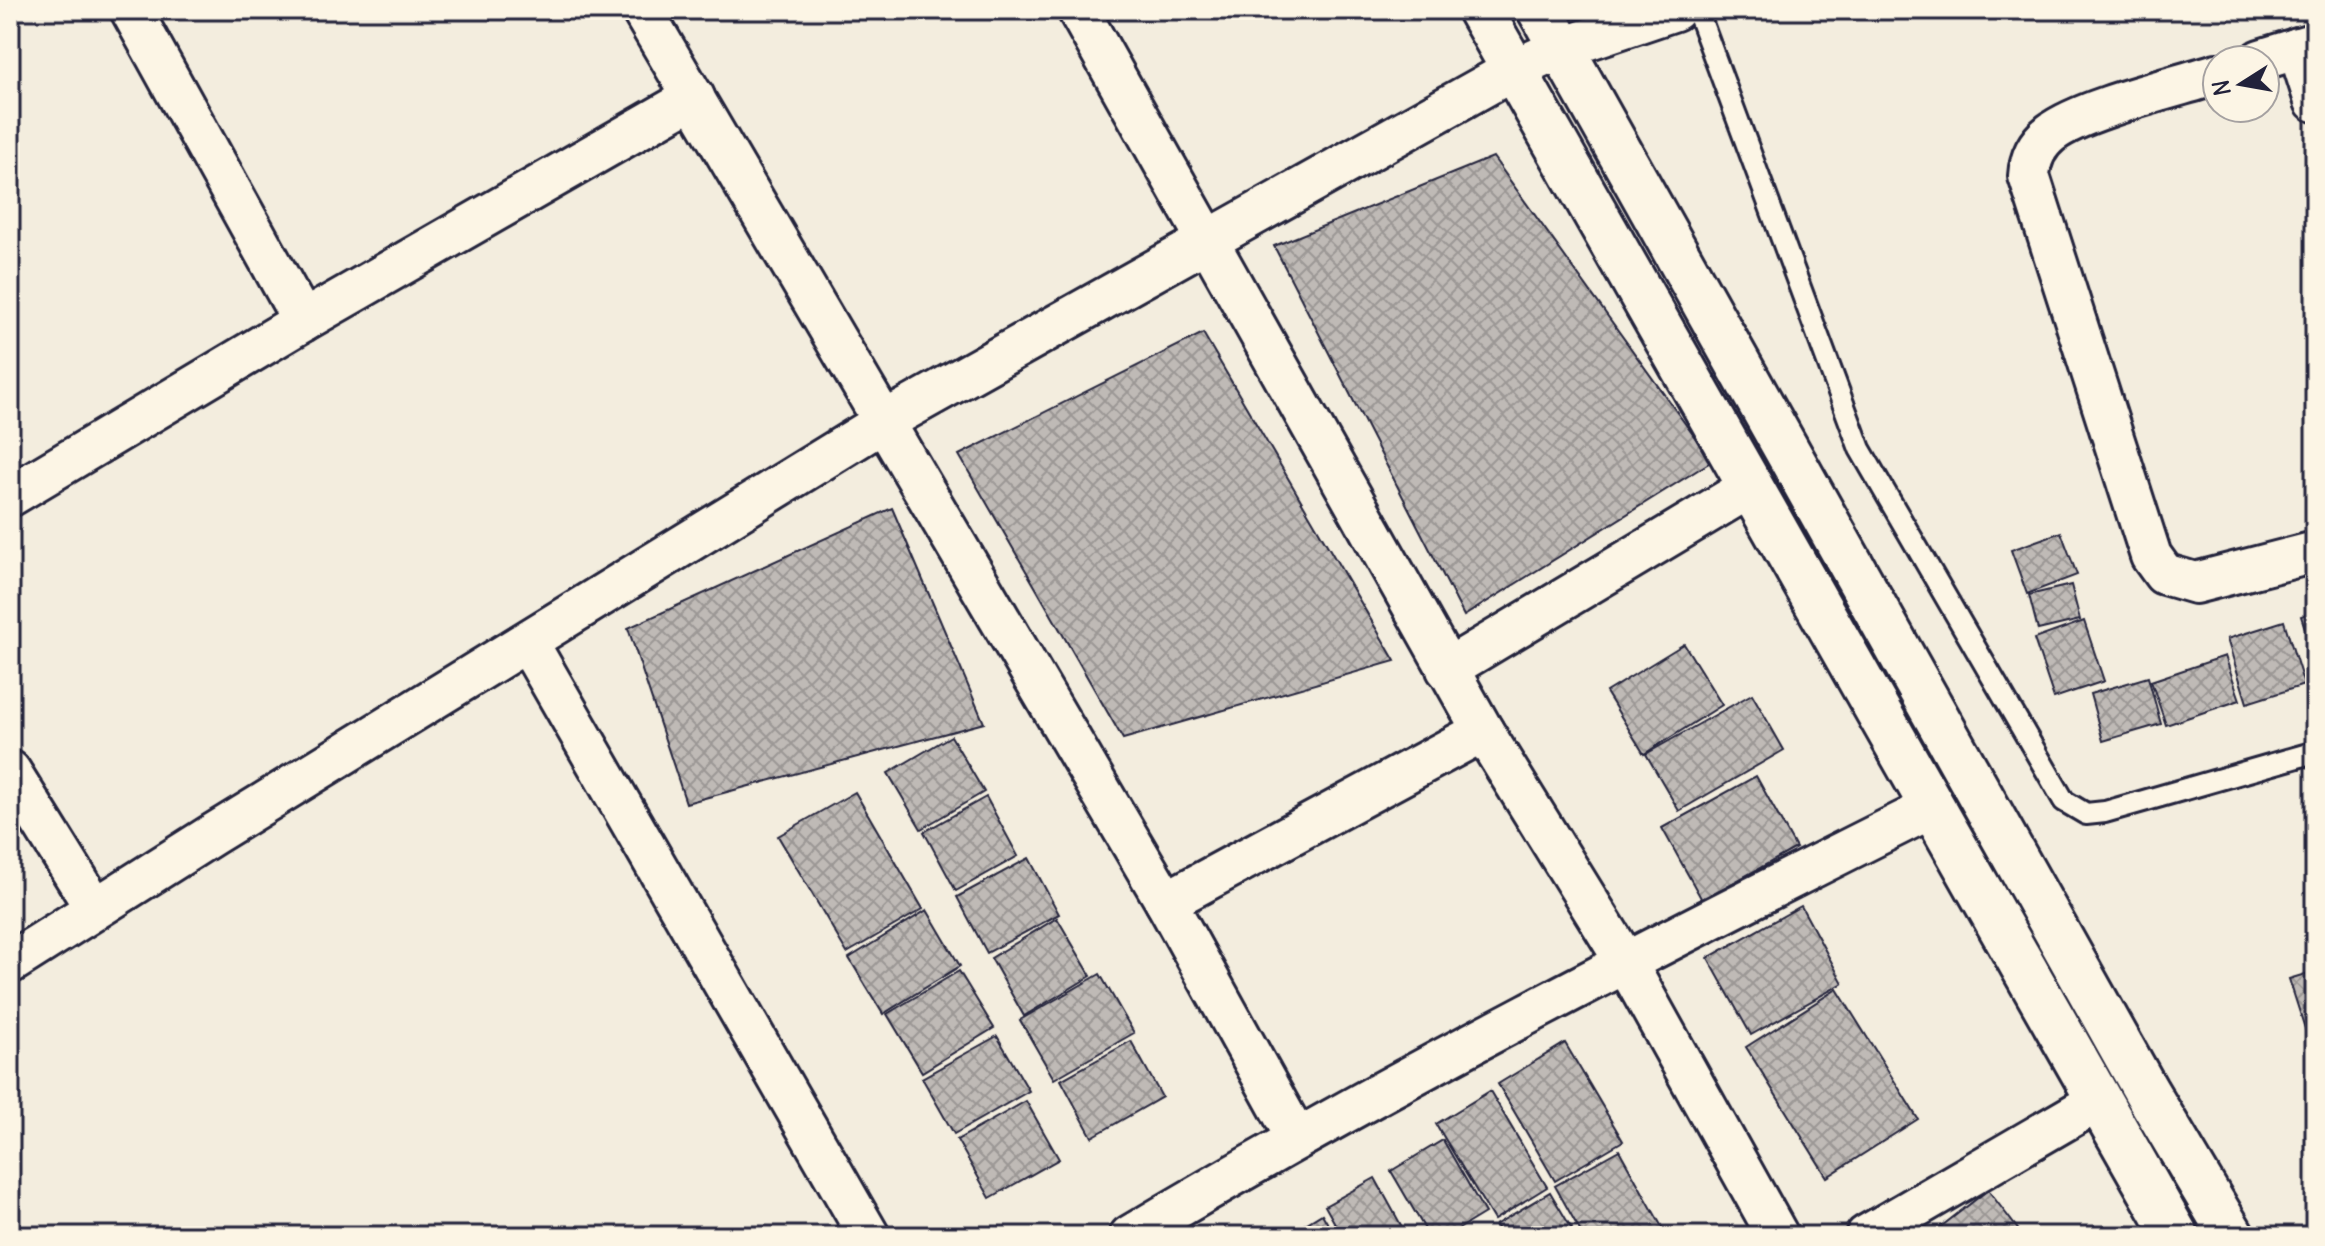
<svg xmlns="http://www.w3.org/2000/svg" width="2325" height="1246" viewBox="0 0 2325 1246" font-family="Delius,sans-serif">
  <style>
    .building { fill: url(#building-cross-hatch); stroke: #22223b; stroke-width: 2 }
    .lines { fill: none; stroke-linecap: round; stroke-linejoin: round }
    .lane-casing { stroke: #22223b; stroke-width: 26 }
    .street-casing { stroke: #22223b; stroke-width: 46 }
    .secondary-casing { stroke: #22223b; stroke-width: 50 }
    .lane { stroke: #fcf5e5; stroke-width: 20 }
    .street { stroke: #fcf5e5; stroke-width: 40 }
    .secondary { stroke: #fcf5e5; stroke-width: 44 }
  </style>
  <defs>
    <pattern id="building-cross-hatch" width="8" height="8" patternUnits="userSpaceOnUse" patternTransform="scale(2)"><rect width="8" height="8" fill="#bfbab6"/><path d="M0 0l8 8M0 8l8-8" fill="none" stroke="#9b9795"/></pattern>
  </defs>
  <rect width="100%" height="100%" fill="#f3edde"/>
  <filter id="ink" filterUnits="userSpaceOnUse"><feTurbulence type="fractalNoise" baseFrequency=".0125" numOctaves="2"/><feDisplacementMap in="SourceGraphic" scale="16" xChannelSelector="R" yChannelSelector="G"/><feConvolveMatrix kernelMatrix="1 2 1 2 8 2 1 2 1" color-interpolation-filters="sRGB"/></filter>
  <g filter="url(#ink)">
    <!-- building -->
    <g class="building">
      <polygon points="1493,157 1712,461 1464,616 1274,246"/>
      <polygon points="1203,333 1395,661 1123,739 959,455"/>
      <polygon points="892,508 984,723 686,803 628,628"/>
      <polygon points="2061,532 2077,575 2027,594 2011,550"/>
      <polygon points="2071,585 2080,620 2038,630 2029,595"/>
      <polygon points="2315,611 2315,659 2301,616"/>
      <polygon points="2084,621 2104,681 2054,698 2034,639"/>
      <polygon points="2284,621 2304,685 2247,703 2227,639"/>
      <polygon points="1684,644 1722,705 1644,754 1606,692"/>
      <polygon points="2225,656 2240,700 2166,725 2151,681"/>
      <polygon points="2148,677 2161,724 2103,741 2090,694"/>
      <polygon points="1752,694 1784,750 1679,811 1646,754"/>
      <polygon points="951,736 984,792 921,829 888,773"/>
      <polygon points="1756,776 1796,848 1702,900 1662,828"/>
      <polygon points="855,792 923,909 847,953 778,836"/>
      <polygon points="986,797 1018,856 956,891 924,832"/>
      <polygon points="1029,858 1059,914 987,953 957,897"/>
      <polygon points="1801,906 1843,983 1751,1035 1708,958"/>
      <polygon points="927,910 960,966 883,1014 849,958"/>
      <polygon points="1057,918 1091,976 1024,1016 991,958"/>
      <polygon points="959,971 994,1028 922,1072 887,1014"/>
      <polygon points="2315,971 2315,1042 2310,1044 2289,979"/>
      <polygon points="1100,974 1134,1033 1054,1079 1020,1020"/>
      <polygon points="1837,989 1918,1119 1827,1177 1746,1047"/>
      <polygon points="997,1036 1029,1091 954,1134 922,1078"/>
      <polygon points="1131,1041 1162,1097 1092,1137 1061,1080"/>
      <polygon points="1565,1043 1623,1141 1555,1181 1498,1084"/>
      <polygon points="1490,1091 1547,1187 1494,1220 1436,1124"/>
      <polygon points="1026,1101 1059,1159 990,1198 957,1140"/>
      <polygon points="1443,1140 1485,1213 1447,1236 1429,1236 1391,1171"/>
      <polygon points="1619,1150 1667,1236 1583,1236 1555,1186"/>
      <polygon points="1375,1178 1407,1236 1342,1236 1325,1206"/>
      <polygon points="1988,1190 2023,1236 1929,1236"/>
      <polygon points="1550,1192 1576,1236 1502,1236 1495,1225"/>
      <polygon points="1322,1214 1335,1236 1286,1236"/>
    </g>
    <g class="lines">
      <!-- lane casing -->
      <g class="lane-casing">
        <polyline id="lane" points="1697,10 1860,449 2064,801 2086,814 2105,812 2315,752"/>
      </g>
      <!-- street casing -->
      <g class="street-casing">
        <g id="street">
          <polyline points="131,10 303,321"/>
          <polyline points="642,10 1166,902 1296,1137"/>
          <polyline points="1078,10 1483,731 1625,961 1778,1236"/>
          <polyline points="2298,48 2315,101"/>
          <polyline points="2260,60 2315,43"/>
          <path d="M2217,74C2176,87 2082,109 2051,133C2037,144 2030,159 2029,176L2151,556L2164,574L2195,583L2315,552"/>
          <polyline points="10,496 303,321 694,97"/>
          <polyline points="528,643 869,1236"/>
          <polyline points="1447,669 1752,486"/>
          <polyline points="10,771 95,908"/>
          <polyline points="1166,902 1483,731"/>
          <polyline points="10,963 212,835 885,421 1515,69 1562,48 1675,10"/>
          <path d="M1130,1236C1391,1080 1661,943 1933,807"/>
          <polyline points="1866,1236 2098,1101"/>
        </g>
      </g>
      <!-- secondary casing -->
      <g class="secondary-casing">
        <g id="secondary">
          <polyline points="1480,10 2176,1236"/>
          <polyline points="1540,10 2146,1091 2232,1236"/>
        </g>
      </g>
      <!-- lane -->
      <use href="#lane" class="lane"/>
      <!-- street -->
      <use href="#street" class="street"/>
      <!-- secondary -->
      <use href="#secondary" class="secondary"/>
    </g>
  </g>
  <!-- margin -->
  <rect width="2325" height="1246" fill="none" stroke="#fcf5e5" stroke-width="40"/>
  <rect x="20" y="20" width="2285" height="1206" fill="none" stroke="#22223b" stroke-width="3" filter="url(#ink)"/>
  <!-- north arrow -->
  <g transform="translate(2241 84) rotate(259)"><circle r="38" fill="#fcf5e5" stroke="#a5a1a1" stroke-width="2"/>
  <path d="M0-6L14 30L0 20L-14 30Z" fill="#22223b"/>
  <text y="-12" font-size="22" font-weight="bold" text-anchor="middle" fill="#22223b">N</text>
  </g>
</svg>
